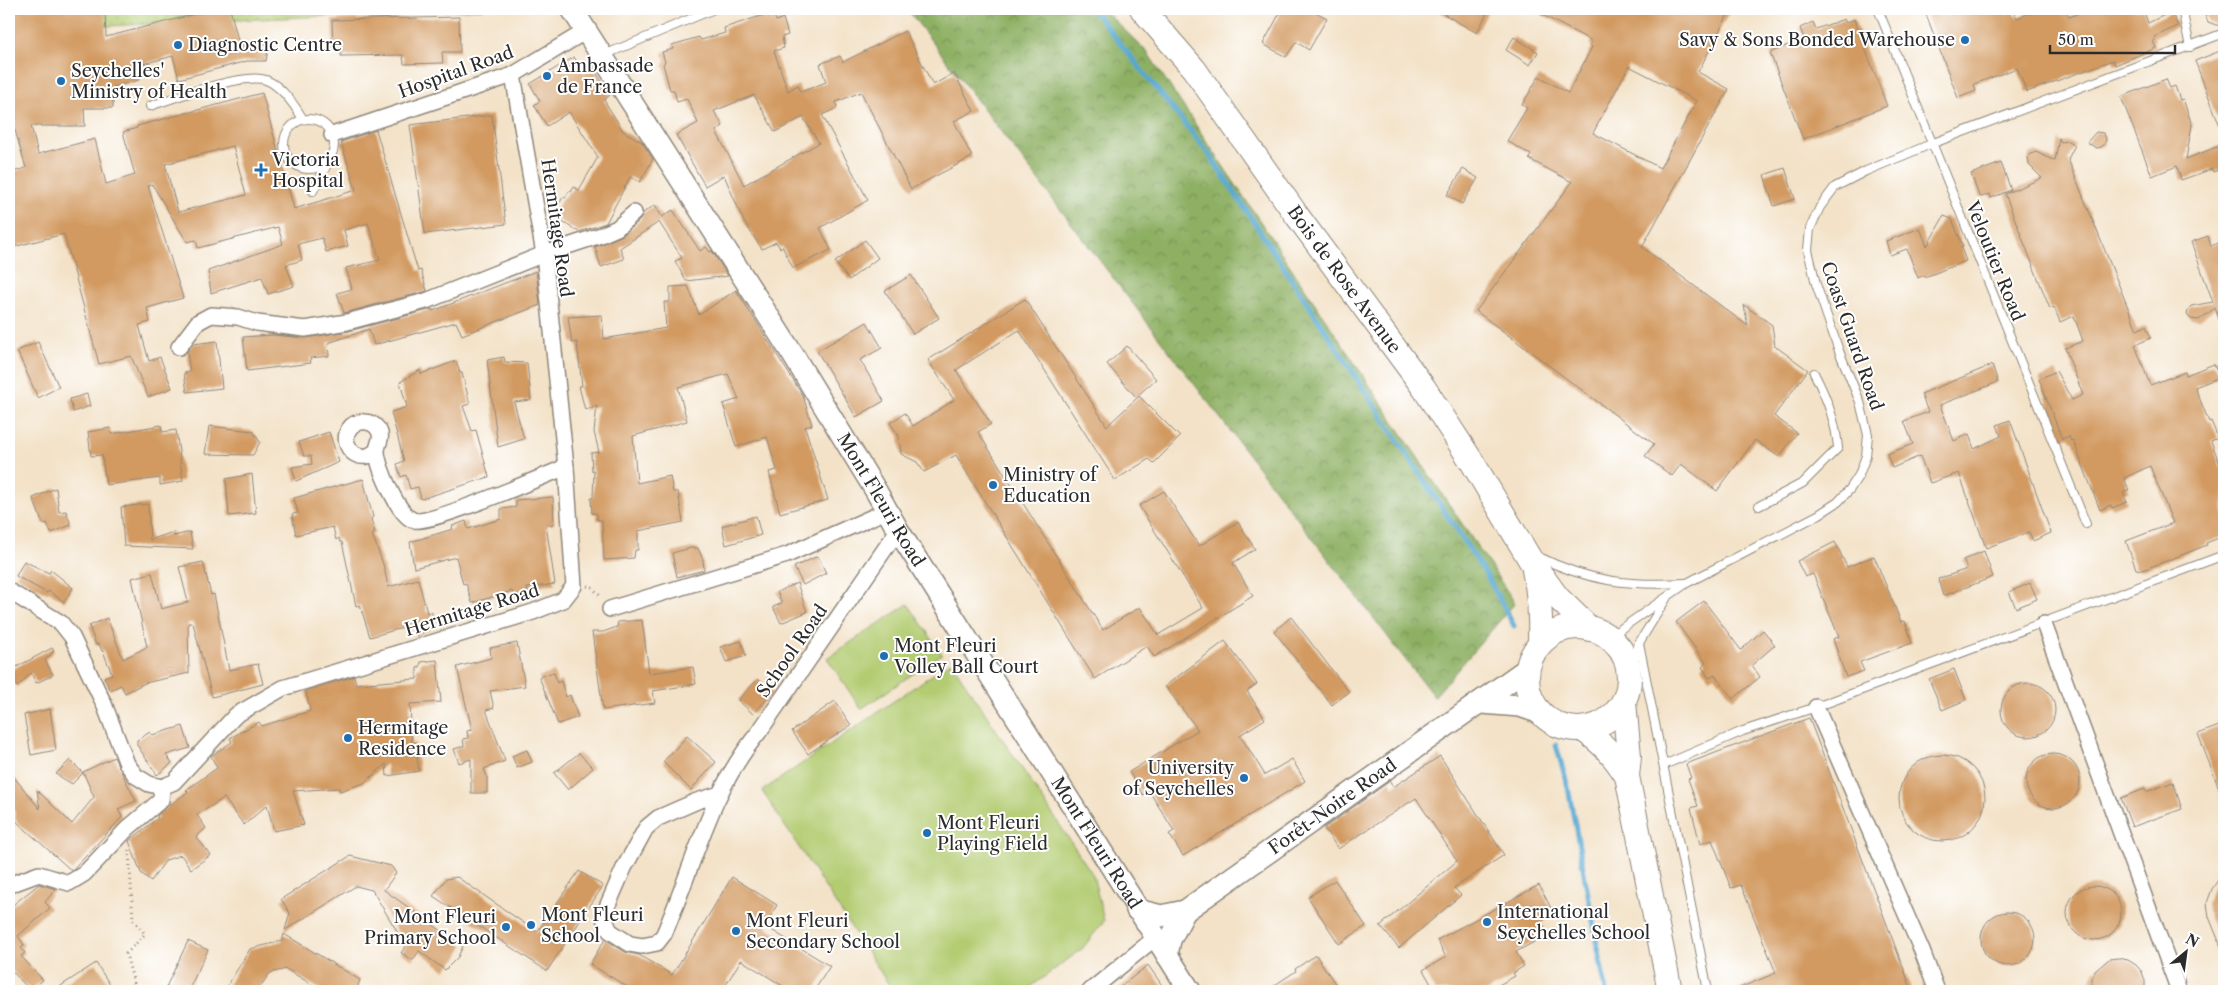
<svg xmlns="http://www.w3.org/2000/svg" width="2233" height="1000" viewBox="0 0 2233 1000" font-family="'Libre Caslon Text',serif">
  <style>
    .green { fill: #b3cc72; stroke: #6f7c4e }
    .forest { fill: url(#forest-crowns); stroke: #5c6e48 }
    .garden { fill: url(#garden-dots); stroke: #6f7c4e }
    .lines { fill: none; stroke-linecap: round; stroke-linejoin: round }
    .stream { stroke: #57a8d2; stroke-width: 5 }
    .building { fill: #d29a61; fill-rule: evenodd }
    .lane-casing { stroke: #8f867a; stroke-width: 10 }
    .street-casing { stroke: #8f867a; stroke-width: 18 }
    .secondary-casing { stroke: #8f867a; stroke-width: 24 }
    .primary-casing { stroke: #8f867a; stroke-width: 26 }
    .path { stroke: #8f867a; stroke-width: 3; stroke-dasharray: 1 4; stroke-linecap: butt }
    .lane { stroke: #fff; stroke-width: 8 }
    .street { stroke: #fff; stroke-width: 15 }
    .secondary { stroke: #fff; stroke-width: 21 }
    .primary { stroke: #fff; stroke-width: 24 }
    .poi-dot { fill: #1f6fb2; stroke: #fff; stroke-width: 2 }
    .labels { text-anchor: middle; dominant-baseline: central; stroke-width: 4; stroke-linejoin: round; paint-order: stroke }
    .poi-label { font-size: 18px; fill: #2b2b2b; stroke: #fff; text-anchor: start }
    .street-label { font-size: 18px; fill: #2b2b2b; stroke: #fff }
  </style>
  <defs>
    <pattern id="forest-crowns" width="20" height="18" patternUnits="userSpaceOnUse" patternTransform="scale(1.25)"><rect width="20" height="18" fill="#8eb064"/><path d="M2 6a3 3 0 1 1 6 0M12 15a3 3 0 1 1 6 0" fill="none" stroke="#748f53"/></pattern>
    <pattern id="garden-dots" width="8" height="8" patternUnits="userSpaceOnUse" patternTransform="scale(1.25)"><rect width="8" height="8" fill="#b3cc72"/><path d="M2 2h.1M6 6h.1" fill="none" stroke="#9aaf63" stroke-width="1.8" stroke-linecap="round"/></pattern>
  </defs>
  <rect width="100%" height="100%" fill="#fff"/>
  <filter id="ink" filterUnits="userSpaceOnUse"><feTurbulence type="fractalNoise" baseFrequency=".02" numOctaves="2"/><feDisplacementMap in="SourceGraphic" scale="10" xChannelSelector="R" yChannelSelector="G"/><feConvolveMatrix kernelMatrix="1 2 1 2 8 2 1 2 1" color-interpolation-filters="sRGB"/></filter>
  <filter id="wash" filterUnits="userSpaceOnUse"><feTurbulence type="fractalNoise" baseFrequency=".0096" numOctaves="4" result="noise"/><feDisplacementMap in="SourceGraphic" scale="20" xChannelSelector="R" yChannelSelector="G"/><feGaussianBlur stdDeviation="1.12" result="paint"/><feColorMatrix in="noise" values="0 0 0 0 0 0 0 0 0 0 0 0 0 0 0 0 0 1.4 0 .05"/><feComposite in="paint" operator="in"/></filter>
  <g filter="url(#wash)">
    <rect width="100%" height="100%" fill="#f3e2c8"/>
    <!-- green -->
    <g class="green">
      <polygon points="908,604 942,654 861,709 827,658"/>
      <polygon points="951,662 1093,875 1104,921 1082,949 1025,991 893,991 762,791"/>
    </g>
    <!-- forest -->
    <polygon class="forest" points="907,9 1103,9 1147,52 1515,603 1434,697"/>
    <!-- garden -->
    <polygon class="garden" points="96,9 483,9 106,26"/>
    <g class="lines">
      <!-- stream -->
      <g class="stream">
        <polyline points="1090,9 1099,17 1209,154 1487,576 1514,626"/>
        <polyline points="1556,745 1568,787 1606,991"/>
      </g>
    </g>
    <g id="blocks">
      <!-- building -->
      <g class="building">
        <path d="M9,9H105L106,37L215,9H230L239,44H269L266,61H247L179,79L173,56L135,66L139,80L113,87V108H84L85,126H31L38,154L95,139L106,184L135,175L123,132L137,128V126L262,93L294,209L356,190L341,142L376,130L418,271L421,270L427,291L344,313L337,293L352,289L346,268L380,260L368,223L344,230L348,246L326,252L322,238L298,244L302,260L286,265L294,286L268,294L262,277L211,293L208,271L283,244L278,227L198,248L196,240L187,242L152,184L148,186L183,298L147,308L150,322L139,325L149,361L160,357L172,388L148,397L131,356L99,364L64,234L13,247L9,230V173L26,168L15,130H9ZM233,146L246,195L178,212L165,164Z"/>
        <polygon points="1282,9 1310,9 1327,18 1309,50 1296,42 1286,57 1263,44"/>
        <polygon points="1435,9 1489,9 1477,33"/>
        <path d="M1531,9H1731L1698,72L1729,89L1642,247L1748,326L1744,305L1772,325L1775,346L1808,370L1774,416L1797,433L1779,457L1755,440L1717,491L1681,464L1672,476L1645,456L1654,444L1476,311L1572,182L1529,159L1531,155L1507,141L1527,108L1522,105L1539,76L1568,93L1592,47L1590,45L1592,41ZM1629,66L1697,101L1660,168L1593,133Z"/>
        <polygon points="1924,9 2005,9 2007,14 2013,11 2017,18 2040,9 2066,9 2069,17 2089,9 2143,9 2148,23 2171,12 2178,26 2154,37 2155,40 2153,41 2156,48 2115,65 2113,60 2027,92 2017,68 1974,84 1976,91 1958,98"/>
        <polygon points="2203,9 2224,9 2224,25 2216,25 2208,22"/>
        <path d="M773,12L776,21L783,18L788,35L782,37L784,48L774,51L788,91L798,85L801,92L826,82L820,64L840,56L843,62L905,31L933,85L954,73L974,111L954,121L972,157L911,189L861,92L836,102L837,108L822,115L868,200L820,228L831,250L793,268L782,246L780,248L776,242L762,249L744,222L724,175L705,186L676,135L698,123L687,99L677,102L674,90H670L663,64L665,62L662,52L673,49L672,45L699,37L701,40L725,33L724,28ZM754,95L775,132L803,117L819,143L744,185L716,131L723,126L714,111Z"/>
        <polygon points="459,17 460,52 442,52 443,63 404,64 403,55 341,56 341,48 333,48 332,20"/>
        <polygon points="1844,19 1846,23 1854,19 1887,106 1803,139 1770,53 1804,38 1800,28 1813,22 1816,29"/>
        <polygon points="1514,37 1538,52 1530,65 1506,50"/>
        <polygon points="2220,51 2224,62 2223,134 2195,61"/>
        <polygon points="574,57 584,73 593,67 610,95 604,100 623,131 642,142 653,159 640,182 630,177 606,223 579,232 554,217 557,210 556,210 563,197 565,198 569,191 571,192 574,187 579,190 598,157 569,112 547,126 534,105 540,101 530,84"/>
        <polygon points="2166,79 2170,88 2175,86 2180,100 2183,99 2192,125 2186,159 2224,144 2224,168 2213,172 2212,169 2181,180 2177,166 2152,176 2121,97"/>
        <polygon points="492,115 506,224 425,234 410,125"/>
        <polygon points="2096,132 2103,133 2106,138 2105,144 2101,147 2096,148 2087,142"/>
        <polygon points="2059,138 2061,142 2068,141 2075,145 2068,159 2137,330 2146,326 2151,338 2135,345 2150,385 2185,372 2186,375 2214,364 2220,377 2195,387 2209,422 2211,421 2218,438 2211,441 2224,475 2224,536 2206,543 2207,545 2143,570 2136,569 2126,541 2173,523 2150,466 2124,478 2129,490 2123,493 2127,502 2112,508 2111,505 2100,510 2073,440 2071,441 2069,436 2062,439 2039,379 2056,371 2072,400 2083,395 2065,348 2083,341 2074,316 2060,322 2054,307 2050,309 2005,194 2042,178 2029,165 2028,157 2031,154 2036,152 2055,161"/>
        <polygon points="2001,163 2011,190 1991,198 1990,194 1982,197 1979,196 1971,174"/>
        <polygon points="1785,168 1795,199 1774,206 1764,175"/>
        <polygon points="1463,169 1478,178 1462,204 1447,195"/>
        <polygon points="655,205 662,217 673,210 700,251 706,247 710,252 712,251 728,276 686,281 675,261 682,258 659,222 620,248 624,259 601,267 595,247 623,235 640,220 643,213"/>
        <polygon points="1944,216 1952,219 1963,247 1961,248 1966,261 1925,277 1924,275 1918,278 1907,249 1890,255 1886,241 1920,228 1927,246"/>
        <polygon points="2208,236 2211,246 2224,240 2224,329 2223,330 2215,308 2199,320 2191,319 2187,315 2188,310 2191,306 2213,302 2191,242"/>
        <polygon points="865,240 878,258 849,280 835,262"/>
        <polygon points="536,271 540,305 462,335 456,322 374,345 369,329 328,343 329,356 310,358 311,363 247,371 243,337 273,335 306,338 349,331 432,309 433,311"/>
        <polygon points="911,275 939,318 913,334 885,291"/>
        <polygon points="688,286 699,315 736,290 803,396 812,425 805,427 828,500 780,513 769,472 777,470 767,437 736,447 723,404 739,399 728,374 678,387 687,421 633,436 637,483 670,476 673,492 678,492 683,522 638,531 638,550 635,550 634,558 604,560 602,520 597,520 597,514 592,513 591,498 593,498 594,470 592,471 591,453 599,452 594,432 597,406 585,410 579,386 582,386 577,342 572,343 568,317 602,315 604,339 666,328 664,302 670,302 670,287"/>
        <polygon points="1025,299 1107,426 1139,396 1180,437 1154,463 1149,459 1115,480 1019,330 956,370 991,424 978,432 1103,630 1140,607 1158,635 1203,608 1139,506 1164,491 1199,546 1238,522 1255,549 1233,563 1253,596 1154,657 1147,646 1095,679 956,455 924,472 917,462 901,454 899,436 890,423 905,413 913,426 954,400 928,360"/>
        <polygon points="867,322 882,348 860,360 884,401 856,417 817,351"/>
        <polygon points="217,341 222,388 187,392 184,373 190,372 187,352 193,344"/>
        <polygon points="38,342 59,387 38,398 17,351"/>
        <polygon points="1127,346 1156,379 1136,397 1107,364"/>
        <polygon points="504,357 505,362 527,363 531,400 514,402 524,439 498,447 487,360"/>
        <polygon points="456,361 460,373 462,373 470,404 463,406 472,431 476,430 489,477 421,499 418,487 410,489 406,475 401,477 397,464 404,461 391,412 407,407 400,382 420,370 421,374"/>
        <polygon points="1992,365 1998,382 1940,405 1954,441 1969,434 1974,449 2001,436 1997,425 2010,420 2051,533 2033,541 2029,532 1986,548 1959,473 1930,483 1920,456 1892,468 1887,454 1913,444 1904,421 1928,412 1921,394"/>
        <polygon points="87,394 90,406 73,412 70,399"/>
        <polygon points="161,425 162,432 176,430 183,481 160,485 160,478 106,485 102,455 91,456 88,432 110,428 111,434"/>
        <polygon points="209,426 253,431 260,442 253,455 205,454"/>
        <polygon points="329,432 339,462 296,481 292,467 312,464 311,456 304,456 299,442"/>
        <polygon points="252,474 256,513 229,516 226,479"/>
        <polygon points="363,479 373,517 371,519 375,533 372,534 384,567 388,587 418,579 427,613 432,612 433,628 416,635 413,625 370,637 360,605 356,606 342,542 340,542 339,538 336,540 333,527 296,535 292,514 298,513 294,498"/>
        <polygon points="56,488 59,512 66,511 71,525 51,533 47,523 43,524 33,498"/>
        <polygon points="553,497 554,524 546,525 555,584 527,588 528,594 514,596 512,591 472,603 466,583 463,584 456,557 414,568 410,542 453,529 452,526 466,521 468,529 501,519 501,509 516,507 516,500"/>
        <polygon points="148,504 150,540 173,532 174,536 190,532 193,549 124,546 121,507"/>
        <polygon points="756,516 761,535 726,545 722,526"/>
        <polygon points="1835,542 1847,567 1874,556 1901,622 1905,621 1912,643 1860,662 1864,671 1846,677 1833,639 1839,637 1813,574 1805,577 1797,561"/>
        <polygon points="691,548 698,548 703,560 704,570 677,577 672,553"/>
        <polygon points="1984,551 1993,577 1943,596 1938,579 1967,569 1963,560"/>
        <polygon points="818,556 826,573 803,585 794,567"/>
        <polygon points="24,561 49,573 51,570 73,588 64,602 49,591 47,593 16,576"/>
        <polygon points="203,562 211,595 214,594 229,670 258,664 263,684 212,697 193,623 188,623 189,673 145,683 125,693 121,685 110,690 104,677 112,674 103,651 102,651 99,644 96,645 89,626 107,618 123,659 147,647 132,578 152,573 161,609 188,602 179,567"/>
        <polygon points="797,583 807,612 781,623 773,607 782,603 777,592"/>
        <polygon points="2030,583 2037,599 2016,608 2009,592"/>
        <polygon points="1704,601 1741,650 1763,630 1775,645 1752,665 1760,677 1733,699 1715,675 1709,678 1702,667 1706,663 1676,622"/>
        <polygon points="1291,617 1349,692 1332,705 1274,631"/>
        <polygon points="642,620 649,673 693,667 696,684 653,691 655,703 603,710 592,632 603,632 617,627 618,622"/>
        <polygon points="741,641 746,656 726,662 720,647"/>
        <polygon points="1225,641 1257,684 1247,691 1265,719 1240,735 1265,775 1292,759 1305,781 1183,856 1169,834 1174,831 1149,791 1143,795 1129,772 1198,730 1165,686"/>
        <polygon points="517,643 525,686 490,691 494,708 486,710 505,761 484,769 487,776 487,793 471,793 471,759 459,763 454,749 464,746 463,739 468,738 467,731 472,730 457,667 491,658 490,648"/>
        <polygon points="52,648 54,651 45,660 53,675 36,683 31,673 17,687 9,676 9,671"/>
        <polygon points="437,660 441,702 410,704 412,744 415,743 419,771 387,776 386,764 364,783 340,791 339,788 293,791 304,825 274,831 267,805 244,825 224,798 197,815 206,828 196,837 211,855 191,869 181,855 166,860 151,881 141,873 129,841 158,818 157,816 168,806 188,792 186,790 217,768 211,756 232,742 230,738 259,722 262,726 310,711 306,691 354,676 356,684 417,679 417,668 420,667 421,662"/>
        <polygon points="1954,669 1966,700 1942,710 1929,679"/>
        <polygon points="554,672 557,683 561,681 566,697 570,695 578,717 558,724 539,677"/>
        <polygon points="758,679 773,693 753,714 738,700"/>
        <circle cx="2028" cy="710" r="27"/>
        <polygon points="835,701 851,725 808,754 792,731"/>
        <polygon points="50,709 56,750 31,755 24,715"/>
        <polygon points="1809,718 1912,991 1732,991 1776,973 1741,885 1731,888 1712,840 1700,844 1691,808 1698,806 1688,779 1691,778 1686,764"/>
        <polygon points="2224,724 2224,799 2223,799 2198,734"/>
        <polygon points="183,726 190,748 166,755 172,763 157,775 137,745 137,740 150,732 152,735"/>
        <polygon points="687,736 716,762 691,790 663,762"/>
        <polygon points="527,750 532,762 517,768 512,756"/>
        <polygon points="579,753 593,768 568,790 554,773"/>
        <circle cx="2053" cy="781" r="27"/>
        <circle cx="1942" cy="798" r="43"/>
        <polygon points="1440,756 1504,855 1454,888 1461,895 1399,948 1380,926 1457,861 1416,798 1338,849 1324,828 1390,781 1393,787"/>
        <polygon points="114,757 136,801 118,809 122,817 72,871 16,821 13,803 9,806 9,771 40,809 37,790 72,824 94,797 83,772"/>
        <polygon points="70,760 83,773 72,784 56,774"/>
        <polygon points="2173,782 2182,809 2132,827 2121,798 2145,789 2146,792"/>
        <polygon points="350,856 391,866 396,873 384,890 463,946 458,957 445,970 419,951 413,960 401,953 406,946 372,890 356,886 285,930 290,913 281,899"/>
        <polygon points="579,871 603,886 547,971 433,896 446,879 457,877 537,932"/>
        <polygon points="2224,871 2224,954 2209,917 2207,903 2212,889"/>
        <polygon points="732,877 777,905 765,926 830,966 814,991 791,991 741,960 722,991 634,991 590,964 605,939 625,952 639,955 672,975"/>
        <polygon points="1335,880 1366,926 1339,944 1308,897"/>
        <polygon points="39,884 56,889 45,902 50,908 18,936 24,945 21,948 25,953 21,956 43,980 30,990 9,968 9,908"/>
        <polygon points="1539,885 1554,914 1541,922 1548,934 1516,952 1524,966 1513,973 1515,976 1488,991 1435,991 1423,970 1446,957 1437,940"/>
        <circle cx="2094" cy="913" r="27"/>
        <circle cx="2008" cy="939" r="27"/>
        <polygon points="284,934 360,980 356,991 323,991 286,969 270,973 257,991 224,991 250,949 282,941"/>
        <polygon points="188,941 208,950 188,991 174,991 166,987"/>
        <polygon points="1316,955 1340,991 1266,991 1296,971 1295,969"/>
        <polygon points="2118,958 2128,960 2136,965 2142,972 2145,981 2145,991 2091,991 2091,979 2095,971 2109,959"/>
        <polygon points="96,963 114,991 53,991"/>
        <polygon points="1148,965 1166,991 1115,991"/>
      </g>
    </g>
  </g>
  <g filter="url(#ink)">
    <use href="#blocks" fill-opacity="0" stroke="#8f867a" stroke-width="1"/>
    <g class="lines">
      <!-- lane casing -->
      <g class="lane-casing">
        <g id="lane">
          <polyline points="1878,9 2086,524"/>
          <polyline points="2182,9 2190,47"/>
          <polyline points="604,55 714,9"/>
          <path d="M150,106C174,98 244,72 266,80C282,86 295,106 303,119"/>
          <circle cx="309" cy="144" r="25"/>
          <polyline points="313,191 329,161"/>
          <path d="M1759,506L1803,483L1838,448C1836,422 1826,396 1814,373"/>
          <path d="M1537,556C1589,582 1629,586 1686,583"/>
          <polyline points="1609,637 1687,583 1818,515 1838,502 1850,489 1859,475 1866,456 1868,435 1860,402 1839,351 1816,284 1808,250 1810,229 1820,207 1835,187 1866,171 1931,144 2224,33"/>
          <polyline points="1639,643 1708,991"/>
          <polyline points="1629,675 1639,643 1666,599"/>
          <polyline points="1664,765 1743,731 1816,707 2224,555"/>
        </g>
      </g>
      <!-- street casing -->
      <g class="street-casing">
        <g id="street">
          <polyline points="332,135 513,75 586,31"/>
          <polyline points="179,347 198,322 211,315 238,317 257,323 305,329 347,322 426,301 544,254 601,235 617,228 634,213"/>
          <path d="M377,451C374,452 370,456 367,456C352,459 341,442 349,429C356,419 372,420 378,429C384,438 377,443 377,451C377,465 398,515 413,520C428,526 544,476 566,467"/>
          <polyline points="9,591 61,623 72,637 104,704 127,764 136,776 149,784 162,787 174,782 236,715 283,688 533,612 563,600 574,586 566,467 544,254 513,75"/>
          <polyline points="610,609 787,555 886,511"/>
          <polyline points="2044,624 2179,991"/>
          <polyline points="1816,707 1922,951 1937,991"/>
          <path d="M720,794L697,801L658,818L646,828L624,868L603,916L610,931L630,944L642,946L657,943L664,934C694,865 710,791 759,732L898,530"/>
          <polyline points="9,885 39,874 69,883 84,874 128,828 161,800 162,787"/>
          <polyline points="1090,991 1155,938"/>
        </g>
      </g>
      <!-- secondary casing -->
      <g class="secondary-casing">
        <g id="secondary">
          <path id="s1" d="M572,9L793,355L876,491L898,530L1190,991"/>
          <polyline points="1482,703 1520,706 1541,713"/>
          <path id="s2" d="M1137,910L1161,916L1185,911L1528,668"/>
          <polyline points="1167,955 1170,940 1185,911"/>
        </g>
      </g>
      <!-- primary casing -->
      <g class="primary-casing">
        <g id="primary">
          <path id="s3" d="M1142,9L1194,69L1298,217L1424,388L1474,465L1531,561L1557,597L1590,629"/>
          <path d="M1534,570C1540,595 1541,619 1540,644"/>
          <circle cx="1578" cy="678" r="51"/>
          <polyline points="1624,702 1629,756 1627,776 1670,991"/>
          <path d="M1582,729C1602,742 1614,756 1627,776"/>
        </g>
      </g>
      <!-- path -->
      <g class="path">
        <polyline points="587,586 592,587 601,597"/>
        <polyline points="129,850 133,919 145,934 126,954 136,991"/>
      </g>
      <!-- lane -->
      <use href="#lane" class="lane"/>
      <!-- street -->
      <use href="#street" class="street"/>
      <!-- secondary -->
      <use href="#secondary" class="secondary"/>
      <!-- primary -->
      <use href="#primary" class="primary"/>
    </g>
  </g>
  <!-- markers -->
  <g class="poi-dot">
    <circle cx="1965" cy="40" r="5"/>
    <circle cx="178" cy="45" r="5"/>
    <circle cx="547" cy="76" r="5"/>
    <circle cx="61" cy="81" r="5"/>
    <path d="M258.5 162.5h5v5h5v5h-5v5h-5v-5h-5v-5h5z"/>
    <circle cx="993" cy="485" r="5"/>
    <circle cx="884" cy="656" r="5"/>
    <circle cx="348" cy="738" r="5"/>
    <circle cx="1244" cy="778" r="5"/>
    <circle cx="927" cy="833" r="5"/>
    <circle cx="1487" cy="922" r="5"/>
    <circle cx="531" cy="925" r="5"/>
    <circle cx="506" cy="927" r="5"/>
    <circle cx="736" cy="931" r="5"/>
  </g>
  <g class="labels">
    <!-- poi labels -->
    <g class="poi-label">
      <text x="1955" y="40" text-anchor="end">Savy &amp; Sons Bonded Warehouse</text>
      <text x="188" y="45">Diagnostic Centre</text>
      <text x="557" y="66">Ambassade<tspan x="557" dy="21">de France</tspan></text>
      <text x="71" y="71">Seychelles'<tspan x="71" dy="21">Ministry of Health</tspan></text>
      <text x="272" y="160">Victoria<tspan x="272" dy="21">Hospital</tspan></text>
      <text x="1003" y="475">Ministry of<tspan x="1003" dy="21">Education</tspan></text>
      <text x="894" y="646">Mont Fleuri<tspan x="894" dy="21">Volley Ball Court</tspan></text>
      <text x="358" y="728">Hermitage<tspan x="358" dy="21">Residence</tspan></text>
      <text x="1234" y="768" text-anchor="end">University<tspan x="1234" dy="21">of Seychelles</tspan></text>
      <text x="937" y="823">Mont Fleuri<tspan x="937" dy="21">Playing Field</tspan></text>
      <text x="1497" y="912">International<tspan x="1497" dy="21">Seychelles School</tspan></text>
      <text x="541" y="915">Mont Fleuri<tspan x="541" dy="21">School</tspan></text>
      <text x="496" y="917" text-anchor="end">Mont Fleuri<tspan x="496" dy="21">Primary School</tspan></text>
      <text x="746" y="921">Mont Fleuri<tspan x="746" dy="21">Secondary School</tspan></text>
    </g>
    <!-- street labels -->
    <g class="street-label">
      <text transform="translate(456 72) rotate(-20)">Hospital Road</text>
      <text transform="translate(557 228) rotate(82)">Hermitage Road</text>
      <text transform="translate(1995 261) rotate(68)">Veloutier Road</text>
      <text stroke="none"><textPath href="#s3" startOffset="338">Bois de Rose Avenue</textPath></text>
      <text transform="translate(1852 336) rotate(71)">Coast Guard Road</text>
      <text stroke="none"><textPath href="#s1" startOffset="580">Mont Fleuri Road</textPath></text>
      <text transform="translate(472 610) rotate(-17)">Hermitage Road</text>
      <text transform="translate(792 651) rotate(-55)">School Road</text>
      <text stroke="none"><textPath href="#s2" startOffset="230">Forêt-Noire Road</textPath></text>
      <text stroke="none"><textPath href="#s1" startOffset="985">Mont Fleuri Road</textPath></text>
    </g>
  </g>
  <!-- margin -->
  <rect width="2233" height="1000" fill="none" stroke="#fff" stroke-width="30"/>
  <!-- north arrow -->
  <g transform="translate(2186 952) rotate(29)" stroke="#ffffff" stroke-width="4" paint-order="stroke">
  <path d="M0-4L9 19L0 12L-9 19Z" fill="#2b2b2b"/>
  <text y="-8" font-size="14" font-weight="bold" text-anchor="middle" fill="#2b2b2b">N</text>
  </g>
  <!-- scale -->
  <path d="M2050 45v8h125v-8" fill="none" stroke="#2b2b2b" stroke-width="2.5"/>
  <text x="2058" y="45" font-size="15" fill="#2b2b2b" stroke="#ffffff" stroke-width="4" paint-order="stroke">50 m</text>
</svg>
